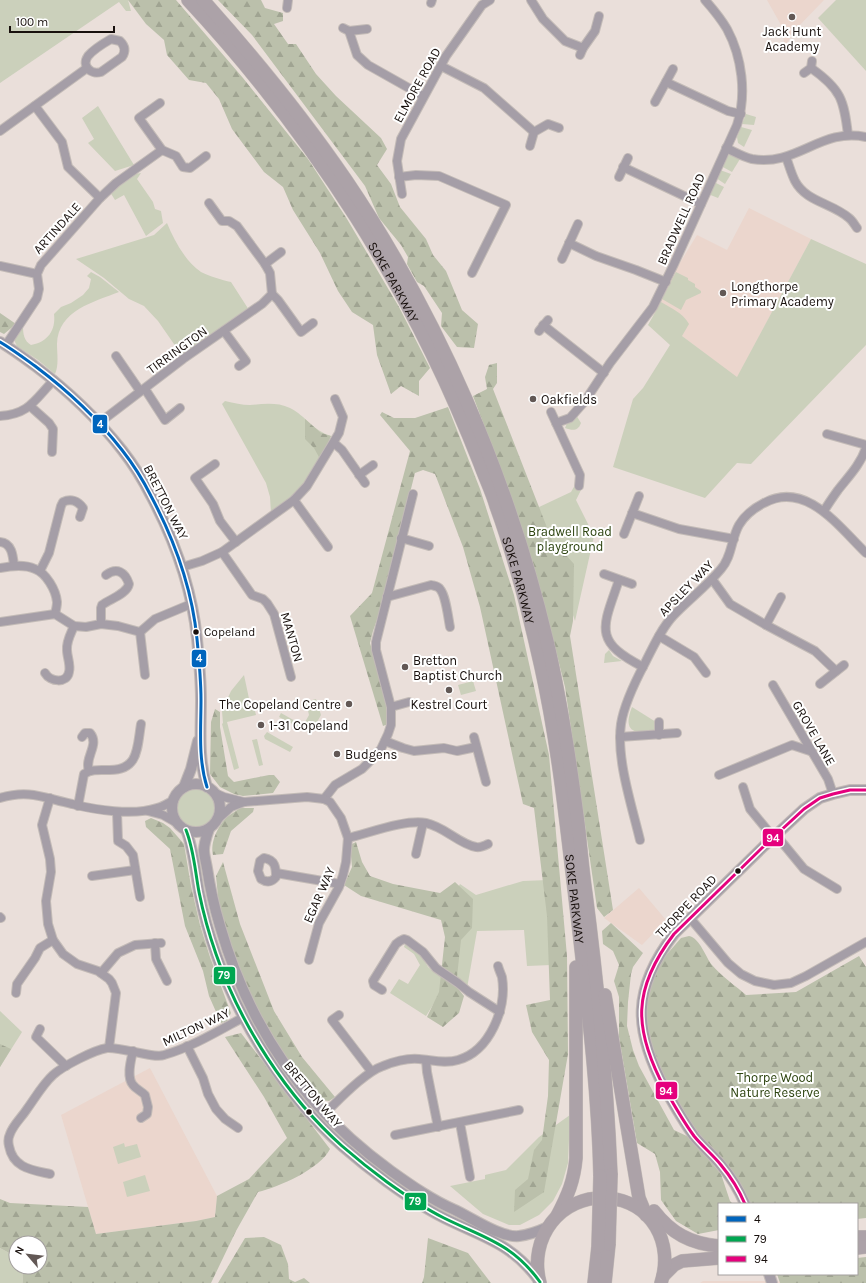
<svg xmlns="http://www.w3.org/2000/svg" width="866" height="1283" viewBox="0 0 866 1283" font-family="Karla,sans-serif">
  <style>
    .built { fill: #ebd6cd }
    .green { fill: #cbd0bb }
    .forest { fill: url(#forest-firs) }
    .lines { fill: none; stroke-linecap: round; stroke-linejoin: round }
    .minor-casing { stroke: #c3bbb7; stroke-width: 10 }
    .tertiary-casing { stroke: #c3bbb7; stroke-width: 12 }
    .trunk-casing { stroke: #c3bbb7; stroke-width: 14 }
    .minor { stroke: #a59ea7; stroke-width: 8 }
    .tertiary { stroke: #a59ea7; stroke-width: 10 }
    .trunk { stroke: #aca2a8; stroke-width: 13 }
    .trunk-bridge-casing { stroke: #c3bbb7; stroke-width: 14; stroke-linecap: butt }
    .trunk-bridge { stroke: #aca2a8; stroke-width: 13 }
    .bus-1-casing { stroke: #fff; stroke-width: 6 }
    .bus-2-casing { stroke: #fff; stroke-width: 6 }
    .bus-3-casing { stroke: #fff; stroke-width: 6 }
    .bus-1 { stroke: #0065bd; stroke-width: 3 }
    .bus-2 { stroke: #00a651; stroke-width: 3 }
    .bus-3 { stroke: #e5007d; stroke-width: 3 }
    .poi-dot { fill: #625855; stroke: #fff; stroke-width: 1.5 }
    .bus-dot { fill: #18100d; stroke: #fff; stroke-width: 1.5 }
    .labels { text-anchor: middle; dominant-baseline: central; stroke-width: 4; stroke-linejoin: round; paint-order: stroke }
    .bus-label { font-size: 12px; fill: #18100d; stroke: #fff; text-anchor: start }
    .poi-label { font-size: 13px; fill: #18100d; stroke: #fff; text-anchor: start }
    .street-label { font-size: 13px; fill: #18100d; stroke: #fff }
    .park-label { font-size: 13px; fill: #2c430f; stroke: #fff }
    .line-badge { stroke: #fff; stroke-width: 1.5 }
    .badge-label { font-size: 11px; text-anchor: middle; font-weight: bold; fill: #fff }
  </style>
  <defs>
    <pattern id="forest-firs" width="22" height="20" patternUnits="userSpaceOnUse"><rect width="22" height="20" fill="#bbc0ab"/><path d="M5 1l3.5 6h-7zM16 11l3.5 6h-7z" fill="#a0a492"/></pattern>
  </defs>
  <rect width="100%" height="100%" fill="#eadfda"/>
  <!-- built -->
  <g class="built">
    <polygon points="767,0 824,0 793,32 785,47 781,25"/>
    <polygon points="749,208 811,239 737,378 653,314 675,271 697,235 727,250"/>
    <polygon points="639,888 666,920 642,945 604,918"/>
    <polygon points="150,1068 217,1196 215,1217 196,1221 96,1234 61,1115"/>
    <polygon points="703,1281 764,1281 822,1283 700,1283"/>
  </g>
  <!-- green -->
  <g class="green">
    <polygon points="0,0 128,0 131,11 126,11 119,2 0,83"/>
    <polygon points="836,0 866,0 866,71 818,18"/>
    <polygon points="98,106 134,165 115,171 88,143 94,139 82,118"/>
    <polygon points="746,114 756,117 754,125 742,124"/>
    <polygon points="741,127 752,130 744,147 738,143 737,137"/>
    <polygon points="732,154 739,157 740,159 732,172 721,166 727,156"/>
    <polygon points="720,170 731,174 725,184 716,178"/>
    <polygon points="141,173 137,179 153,202 155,209 161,211 163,223 146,236 124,195 115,200 110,192 135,174"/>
    <polygon points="714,182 724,187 718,198 708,194"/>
    <path d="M167,223C174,240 185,261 201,272C209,276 222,280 231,282L249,310L183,357L158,321L144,306L129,299L104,278L76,259L154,235Z"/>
    <path d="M811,239L866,264V345L751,464L737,463L705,498L613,467L633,399L643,388L670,345L648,325L661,302C671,308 683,313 689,324L682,336L737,377Z"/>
    <path d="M91,272L100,277L119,292C94,302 58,310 57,344C57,354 59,365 55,374L38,360L17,346L15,342V338L23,326C23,334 24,341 31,345C48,342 56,330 54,314L61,307L71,303L83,295L89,288L91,279L87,276Z"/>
    <polygon points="676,272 688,278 688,280 695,284 695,287 701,291 701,293 686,300 681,310 662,299"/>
    <path d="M225,401C234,403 242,405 250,405C264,404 277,402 290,408C306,416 312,430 331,436L312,474C305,478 303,485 298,491C290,499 280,506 271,513L270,497L266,483L222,404Z"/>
    <path d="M576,415L581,423C578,431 573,431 565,428L568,421Z"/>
    <polygon points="575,485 582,488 576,500 594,536 575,621 537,508 571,492"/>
    <polygon points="609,650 613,656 622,661 604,663 605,654"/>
    <polygon points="244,675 251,708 254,707 256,715 227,722 239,768 234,770 222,724 223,723 222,711 231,691"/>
    <polygon points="473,681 476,691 461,695 458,685"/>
    <polygon points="316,699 321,715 311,733 306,731 304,724 309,715 306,702"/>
    <path d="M632,707L656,722L655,730C651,733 648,733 643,733C625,732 627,720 632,707Z"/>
    <polygon points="281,713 304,726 302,729 279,717"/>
    <polygon points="267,732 293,747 290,752 265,739 264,736"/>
    <polygon points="257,739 263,765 259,766 252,740"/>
    <circle cx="196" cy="808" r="24"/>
    <polygon points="548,880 551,965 527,966 524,930 477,931 466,994 446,978 445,910 460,884 476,895 523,881"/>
    <polygon points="405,944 421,955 428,967 434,972 448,981 426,1016 390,993 399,979 408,984 420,965 414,954 404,947"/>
    <polygon points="0,1011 22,1032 0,1067"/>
    <polygon points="570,1115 568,1163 562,1184 553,1201 539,1215 520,1225 509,1225 483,1214 450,1186 485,1179 485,1175 506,1170 539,1137"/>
    <polygon points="124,1143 125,1147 137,1144 141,1157 118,1164 113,1147"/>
    <polygon points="145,1175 150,1191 127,1197 123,1182"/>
    <polygon points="0,1248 11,1254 16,1260 16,1267 22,1267 23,1282 22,1283 0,1283"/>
  </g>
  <!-- forest -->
  <g class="forest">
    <polygon points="128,0 176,0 243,78 308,159 347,219 399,307 430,368 419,381 419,396 401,386 391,394 377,355 373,325 352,312 338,291 320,253 293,210 283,187 264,172 232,129 219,99 206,83 189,80 167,55 164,40 146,24"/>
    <polygon points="218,0 261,0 265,8 283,13 283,21 274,24 288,44 296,44 316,74 336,96 381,138 387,149 377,165 391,184 400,207 426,239 433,255 446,271 462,310 478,324 474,348 457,347 441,326 442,313 424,286 417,282 407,264 408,257 401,245 379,218 365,186 252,35"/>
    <polygon points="0,313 16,324 4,334 0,332"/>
    <polygon points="497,363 497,383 493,389 555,548 566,555 574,564 573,621 570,636 613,910 604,917 597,908 565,687 541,592 513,503 473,396 487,389 485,377 489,365"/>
    <polygon points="448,407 480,489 514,595 549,755 567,956 568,1054 544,1192 514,1212 515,1190 528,1179 534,1150 542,1140 548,1096 549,1060 532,1032 526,1005 550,1000 547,916 534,808 523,804 480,607 463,547 435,474 423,470 415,473 380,611 373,631 370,643 384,690 388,712 388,724 383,726 350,616 372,593 410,451 380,415 382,412 394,418 415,418"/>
    <polygon points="305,419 321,433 331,436 320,459 314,448 305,439"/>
    <polygon points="215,709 220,712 220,727 228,776 234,782 269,775 274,775 280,782 273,793 243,796 234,794 220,787 210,774 211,722"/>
    <path d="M240,808H254L253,812L231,831L223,854L213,855C210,842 218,826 227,817C231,814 236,811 240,808Z"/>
    <polygon points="151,818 163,823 170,828 184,844 191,886 200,925 210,957 231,1013 227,1021 221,1023 209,996 203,971 185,926 170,849 146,827 145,821"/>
    <polygon points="356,842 362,862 370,876 393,884 440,893 455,882 473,899 472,928 461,940 456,986 464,996 459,1013 443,1027 427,1017 439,992 445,937 441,920 361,896 344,885 352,867 350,845"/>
    <polygon points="223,862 240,924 274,1011 302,1057 335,1097 329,1101 319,1100 283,1053 251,998 235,957 219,907 216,876"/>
    <polygon points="611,923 643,953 633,967 631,974 628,1002 627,1026 633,1050 639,1066 674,1130 691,1138 721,1174 730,1201 733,1204 719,1204 719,1230 698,1234 676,1221 661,1200 660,1172 655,1154 637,1143 619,1037 619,997 614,981 619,965 613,951 603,944 602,931"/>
    <path d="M689,936C700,938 706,958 712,965C720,975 737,987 746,995L796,992L859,956L866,967V1218L857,1219V1204H751L680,1108L663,1075L647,1035L645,1021L649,988L662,960L681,938Z"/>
    <path d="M241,1033L330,1149C320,1169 279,1187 258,1192L236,1231L211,1283H22L23,1282L22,1267H40V1243H16V1260L11,1254L0,1248V1199L10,1203L88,1207L96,1234L196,1221L215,1217L217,1196L249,1179L287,1138L264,1097L225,1037Z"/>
    <polygon points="0,1044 11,1049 0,1067"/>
    <polygon points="264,1237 281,1245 288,1264 289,1279 295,1282 304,1278 310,1283 218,1283 245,1238"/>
    <polygon points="428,1238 468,1253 491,1283 422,1283 424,1277"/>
    <polygon points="866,1257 866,1283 780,1283 777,1274 857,1274 857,1258"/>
  </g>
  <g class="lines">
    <!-- minor casing -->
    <g class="minor-casing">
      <g id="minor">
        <polyline points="531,0 543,19 565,41 583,48"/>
        <polyline points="431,3 432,0"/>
        <polyline points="287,8 288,0"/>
        <polyline points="343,28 349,31 367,29"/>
        <polyline points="349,31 357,55 368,65 423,96"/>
        <path d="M111,39L120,41C125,46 126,51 122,57L101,72C91,75 81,66 88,56C93,50 104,43 111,39Z"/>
        <polyline points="580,55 583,48 595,31 599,16"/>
        <polyline points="441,66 484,88 534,132"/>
        <path d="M811,68C841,89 844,100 848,135"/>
        <polyline points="804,73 811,68 812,61"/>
        <polyline points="666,82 728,111 741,114"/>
        <polyline points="655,102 673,69"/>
        <polyline points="160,103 139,118 162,150 176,156 183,167 190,168 206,156"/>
        <polyline points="35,106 62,142 68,167 100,198"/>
        <polyline points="0,131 87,68"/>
        <polyline points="530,146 534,132 548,124 559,128"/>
        <path d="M726,148C735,152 743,157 752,159C797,167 821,127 866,137"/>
        <path d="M786,157C789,165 791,173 795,181C806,202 832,203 849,218C852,220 854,224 857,228"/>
        <polyline points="623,167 701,204"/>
        <polyline points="399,177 416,175 439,176 506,205 472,273"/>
        <polyline points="619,177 628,158"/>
        <polyline points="402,194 397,161 401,139 446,56 482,5 490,0"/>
        <polyline points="569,243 596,256 636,270 666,282"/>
        <polyline points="562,259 578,224"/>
        <polyline points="265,264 281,252"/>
        <polyline points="0,266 37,274"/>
        <polyline points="272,294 278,300 301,332 313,323"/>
        <polyline points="543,325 604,373"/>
        <polyline points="224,331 246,361 239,366"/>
        <polyline points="539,331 548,320"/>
        <polyline points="6,345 37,298 39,289 37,274 41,265 100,198 116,183 162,150"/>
        <polyline points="116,356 140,391"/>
        <polyline points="145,389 165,420 180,408"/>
        <polyline points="30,406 49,423 53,429 52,452"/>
        <polyline points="551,412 580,475 579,486"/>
        <path d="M0,416C30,414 35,399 54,380"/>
        <polyline points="99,423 183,359 262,304 272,294 270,273 265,264 237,226 229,221 222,221 209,203"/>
        <path d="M556,423L570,418L585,401L610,363L653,307L674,264L737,125C747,94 742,57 727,29C721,19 713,9 705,0"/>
        <polyline points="827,434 866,445"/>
        <polyline points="334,443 342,450 365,483"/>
        <polyline points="215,464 195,478 213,504 220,521 236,542"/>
        <polyline points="359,475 373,465"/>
        <polyline points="294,500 328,547"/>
        <path d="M824,511C828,504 833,497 838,490C849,476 860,465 866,448"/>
        <polyline points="632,513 679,529 734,539"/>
        <polyline points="624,534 639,496"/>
        <polyline points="401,538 429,546"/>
        <path d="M0,542C12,543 13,556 14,566"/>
        <polyline points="222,552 252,595 263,599 267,603 274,614 291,677"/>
        <polyline points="182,567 202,561 222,552 294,500 307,486 339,433 343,417 335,399"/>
        <path d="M0,568C11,566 24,564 35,569C46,573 56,590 57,602C57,606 56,610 55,614"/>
        <path d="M40,571L49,553L61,506L63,502C71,498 78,501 83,508L80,517"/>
        <polyline points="604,574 632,584"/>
        <polyline points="712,579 730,604 766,625 815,651 836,671"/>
        <path d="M619,580C603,627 592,641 643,667"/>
        <path d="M387,597L431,585C435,586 438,586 440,589C446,596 448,617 450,627"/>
        <polyline points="0,622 55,614 74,626 86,627 101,624 118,626 140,632 155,619 191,604"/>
        <path d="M101,624V608L102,605C110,599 127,594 129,584C125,572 117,567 106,575"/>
        <polyline points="766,625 781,597"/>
        <polyline points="140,632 145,675"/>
        <polyline points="659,636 694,657 706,673"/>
        <path d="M45,673C50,682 67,684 69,672C71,665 67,657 67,650C66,642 71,633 74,626"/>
        <polyline points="820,684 844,665"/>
        <polyline points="773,685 828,779 833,794"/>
        <polyline points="391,707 409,702"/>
        <polyline points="659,722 659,735"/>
        <path d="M82,737L85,733H90C100,745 84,757 89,771"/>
        <polyline points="474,737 486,782"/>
        <polyline points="620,737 677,733"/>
        <polyline points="385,741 403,748 414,751 444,748 457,751 476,747"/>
        <polyline points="719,775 792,745 810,751"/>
        <polyline points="743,787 750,809 773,837"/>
        <polyline points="215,793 224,797 244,802"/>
        <path d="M0,798C29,789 44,798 72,804C96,810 133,816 157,808C163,807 168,803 174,800"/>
        <polyline points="50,798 42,825 50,859 51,872 46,901 48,924 53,940 63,954 77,964 98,971 109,979 112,983 116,993 109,1048"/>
        <polyline points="324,799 335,785 362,769 371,760 381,749 388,734 391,725 391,707 376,650 376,642 413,494"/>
        <path d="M78,806L84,774C92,769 99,770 108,770C139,771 137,748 141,724"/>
        <polyline points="148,811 163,815 177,823"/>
        <polyline points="117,812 118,841 126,846 133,855 140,897"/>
        <polyline points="218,819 231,807 244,802 307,797 324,799 330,802 341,818 348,838 346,862 343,875 339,887 319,923 309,960"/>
        <polyline points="776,835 804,869 837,889"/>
        <path d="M348,838C369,833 406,819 426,823C445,827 459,844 476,847C480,848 484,846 488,844"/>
        <path d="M640,840C632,806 616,759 621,724C624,704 636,680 645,663C653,647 661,629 673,616C688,600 707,586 721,569C732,557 731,539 739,525C745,515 754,508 764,503C806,480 839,527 866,553"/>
        <polyline points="416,854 423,823"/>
        <path d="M264,858C275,860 276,867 276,877C272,882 267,883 261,879L258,871L260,861Z"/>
        <polyline points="276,873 340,884"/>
        <polyline points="92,876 135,870"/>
        <polyline points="0,917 1,918"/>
        <polyline points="690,918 728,963 741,974 755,981 774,985 791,983 806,976 866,942"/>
        <polyline points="155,943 156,959 167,981"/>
        <polyline points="101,973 118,953 135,945 161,943"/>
        <polyline points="382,990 374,985 373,981 396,944 400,941 404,939 407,940 423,952 436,968 458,983 469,992 500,1012"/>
        <polyline points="16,993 17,984 35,958 40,948 53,940"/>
        <polyline points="339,1015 332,1020 371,1071"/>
        <polyline points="40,1029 36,1037 66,1066"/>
        <polyline points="187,1046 203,1078 208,1094 216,1109 225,1119 238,1128"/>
        <path d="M133,1051C131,1060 126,1077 133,1085C136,1089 141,1091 145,1095L148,1107L147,1114L141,1118"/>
        <polyline points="426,1060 427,1072 438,1127"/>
        <path d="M324,1114C339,1100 365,1072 383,1066C393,1062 408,1058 419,1059C432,1060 445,1064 458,1060C490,1051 507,1008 502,977C501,974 499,970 498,966"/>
        <polyline points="460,1123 470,1177"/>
        <polyline points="395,1135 519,1110"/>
        <path d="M50,1174C32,1170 13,1168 9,1146C8,1142 8,1138 10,1134C13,1125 22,1117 27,1109C35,1098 43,1084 53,1075C63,1066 94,1050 107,1048C122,1047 154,1059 164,1055C192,1047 218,1031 244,1017"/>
      </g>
    </g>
    <!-- tertiary casing -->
    <g class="tertiary-casing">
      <g id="tertiary">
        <path d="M0,342C12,349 24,358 35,366C67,390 97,418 122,450C133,464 143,480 151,496C175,541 192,588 197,639C199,659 201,680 201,700C201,728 198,759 207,787"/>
        <circle cx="196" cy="808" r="24"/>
        <polyline points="184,787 191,769 198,741"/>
        <path d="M209,829C207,835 204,843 204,850C204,855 206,862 207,868C210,888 214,906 220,926C249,1027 306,1110 391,1171C412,1186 432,1200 455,1210C472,1218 501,1238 519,1236C529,1235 539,1231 548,1227"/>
        <path d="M186,830C194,850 195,871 199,892C203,912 209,934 216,954C240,1024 287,1097 342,1146C357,1159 372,1171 387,1182C405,1195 424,1208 444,1218C484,1238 512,1243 540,1282"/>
        <path d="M745,1204C739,1190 731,1177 721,1165C713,1155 702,1146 694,1136C683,1121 674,1105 665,1089C633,1029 632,989 674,934L764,846L804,809L820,798L833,794L850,790H866"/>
        <polyline points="769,1274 772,1283"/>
      </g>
    </g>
    <!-- trunk casing -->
    <g class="trunk-casing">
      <g id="trunk">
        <path id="s1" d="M188,0C316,138 412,289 480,464C485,478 492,492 496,506C515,558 529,613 541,667C559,748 567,832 577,914C587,1002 598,1088 600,1176"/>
        <path d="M203,0C254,57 303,117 346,180C439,317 509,481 547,641C562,704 571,767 579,831C581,852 583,873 586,894C598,987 607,1081 611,1175"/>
        <polyline points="605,995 639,1198 646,1215"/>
        <path d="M654,1211C671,1233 691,1244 719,1246"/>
        <path d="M557,1216C568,1195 574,1181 576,1158V967"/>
        <polyline points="857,1237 866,1237"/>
        <polyline points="857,1248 866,1247"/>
        <polyline points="663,1276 674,1265 682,1261 719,1258"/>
        <path d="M540,1283C528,1238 560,1195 608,1198C652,1202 674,1243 661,1283"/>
        <polyline points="594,1283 598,1247"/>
        <polyline points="605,1283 609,1244"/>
      </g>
    </g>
    <!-- minor -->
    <use href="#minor" class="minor"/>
    <!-- tertiary -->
    <use href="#tertiary" class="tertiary"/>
    <!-- trunk -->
    <use href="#trunk" class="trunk"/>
    <!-- trunk-bridge casing -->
    <g class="trunk-bridge-casing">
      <g id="trunk-bridge">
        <polyline points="609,1244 611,1175"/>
        <polyline points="598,1247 600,1176"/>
      </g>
    </g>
    <!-- trunk-bridge -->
    <use href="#trunk-bridge" class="trunk-bridge"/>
    <!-- bus-1 casing -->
    <g class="bus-1-casing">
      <path id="bus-1" d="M0,342C12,349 24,358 35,366C67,390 97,418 122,450C133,464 143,480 151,496C175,541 192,588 197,639C199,659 201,680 201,700C201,728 198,759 207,787"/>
    </g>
    <!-- bus-2 casing -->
    <g class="bus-2-casing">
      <path id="bus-2" d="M186,830C194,850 195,871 199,892C203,912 209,934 216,954C240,1024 287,1097 342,1146C357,1159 372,1171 387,1182C405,1195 424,1208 444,1218C484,1238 512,1243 540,1282"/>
    </g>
    <!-- bus-3 casing -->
    <g class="bus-3-casing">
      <path id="bus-3" d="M745,1204C739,1190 731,1177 721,1165C713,1155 702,1146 694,1136C683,1121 674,1105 665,1089C633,1029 632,989 674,934L764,846L804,809L820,798L833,794L850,790H866"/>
    </g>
    <!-- bus-1 -->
    <use href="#bus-1" class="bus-1"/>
    <!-- bus-2 -->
    <use href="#bus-2" class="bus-2"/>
    <!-- bus-3 -->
    <use href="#bus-3" class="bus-3"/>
  </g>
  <!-- markers -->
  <g class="poi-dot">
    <circle cx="792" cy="17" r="4"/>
    <circle cx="723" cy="293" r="4"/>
    <circle cx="533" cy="399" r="4"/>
    <circle cx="405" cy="667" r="4"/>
    <circle cx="449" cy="690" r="4"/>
    <circle cx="349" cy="704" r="4"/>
    <circle cx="261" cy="725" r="4"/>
    <circle cx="337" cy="754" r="4"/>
  </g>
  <g class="bus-dot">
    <circle cx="196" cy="632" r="3.5"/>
    <circle cx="738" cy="871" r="3.5"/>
    <circle cx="309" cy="1112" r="3.5"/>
  </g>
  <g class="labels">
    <!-- bus labels -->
    <g class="bus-label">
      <text x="204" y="632">Copeland</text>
    </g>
    <!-- poi labels -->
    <g class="poi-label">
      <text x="792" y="31" text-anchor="middle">Jack Hunt<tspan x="792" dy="15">Academy</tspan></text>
      <text x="731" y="286">Longthorpe<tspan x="731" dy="15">Primary Academy</tspan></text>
      <text x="541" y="399">Oakfields</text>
      <text x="413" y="660">Bretton<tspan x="413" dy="15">Baptist Church</tspan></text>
      <text x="341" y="704" text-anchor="end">The Copeland Centre</text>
      <text x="449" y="704" text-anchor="middle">Kestrel Court</text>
      <text x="269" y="725">1-31 Copeland</text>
      <text x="345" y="754">Budgens</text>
    </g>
    <!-- street labels -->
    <g class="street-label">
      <text transform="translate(417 85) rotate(-61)">ELMORE ROAD</text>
      <text transform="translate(681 219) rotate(-66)">BRADWELL ROAD</text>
      <text transform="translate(57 228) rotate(-48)">ARTINDALE</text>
      <text stroke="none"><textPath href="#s1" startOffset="350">SOKE PARKWAY</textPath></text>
      <text transform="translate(177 350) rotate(-36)">TIRRINGTON</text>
      <text transform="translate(166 502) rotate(63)">BRETTON WAY</text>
      <text stroke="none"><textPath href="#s1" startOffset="674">SOKE PARKWAY</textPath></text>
      <text transform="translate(686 588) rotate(-46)">APSLEY WAY</text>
      <text transform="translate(292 637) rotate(74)">MANTON</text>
      <text transform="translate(814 733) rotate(60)">GROVE LANE</text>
      <text transform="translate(319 895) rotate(-66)">EGAR WAY</text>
      <text stroke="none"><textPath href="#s1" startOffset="998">SOKE PARKWAY</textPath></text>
      <text transform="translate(686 906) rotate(-46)">THORPE ROAD</text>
      <text transform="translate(196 1027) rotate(-25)">MILTON WAY</text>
      <text transform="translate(313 1094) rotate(50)">BRETTON WAY</text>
    </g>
    <!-- park labels -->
    <g class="park-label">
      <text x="570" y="531">Bradwell Road<tspan x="570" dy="15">playground</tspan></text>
      <text x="775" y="1077">Thorpe Wood<tspan x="775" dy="15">Nature Reserve</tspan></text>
    </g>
  </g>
  <g class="line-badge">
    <rect x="92" y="414" width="16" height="20" rx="4" fill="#0065bd"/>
    <rect x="191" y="649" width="16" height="19" rx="4" fill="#0065bd"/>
    <rect x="762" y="828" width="22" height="19" rx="4" fill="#e5007d"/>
    <rect x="213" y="966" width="23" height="19" rx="4" fill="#00a651"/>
    <rect x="655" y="1081" width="23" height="19" rx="4" fill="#e5007d"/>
    <rect x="404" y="1192" width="23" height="19" rx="4" fill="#00a651"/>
  </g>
  <g class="badge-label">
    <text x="100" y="428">4</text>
    <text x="199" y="662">4</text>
    <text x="773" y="842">94</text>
    <text x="224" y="979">79</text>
    <text x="666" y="1095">94</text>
    <text x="415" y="1205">79</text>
  </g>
  <!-- legend -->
  <rect x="718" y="1203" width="140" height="72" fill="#ffffff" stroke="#a39f9e"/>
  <rect x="726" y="1216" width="20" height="6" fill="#0065bd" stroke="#a39f9e"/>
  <text x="754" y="1223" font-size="12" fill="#18100d">4</text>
  <rect x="726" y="1236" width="20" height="6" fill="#00a651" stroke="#a39f9e"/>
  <text x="754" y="1243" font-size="12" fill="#18100d">79</text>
  <rect x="726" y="1256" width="20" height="6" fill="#e5007d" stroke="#a39f9e"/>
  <text x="754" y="1263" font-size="12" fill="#18100d">94</text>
  <!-- north arrow -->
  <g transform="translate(28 1255) rotate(298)"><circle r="19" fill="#ffffff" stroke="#a39f9e"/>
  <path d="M0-3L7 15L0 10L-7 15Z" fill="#625855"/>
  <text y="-6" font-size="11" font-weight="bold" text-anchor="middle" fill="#18100d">N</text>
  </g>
  <!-- scale -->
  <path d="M10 26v6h104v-6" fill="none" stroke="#18100d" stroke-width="2"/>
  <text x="16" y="26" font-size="12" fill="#18100d" stroke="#ffffff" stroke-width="3" paint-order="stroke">100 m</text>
</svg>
